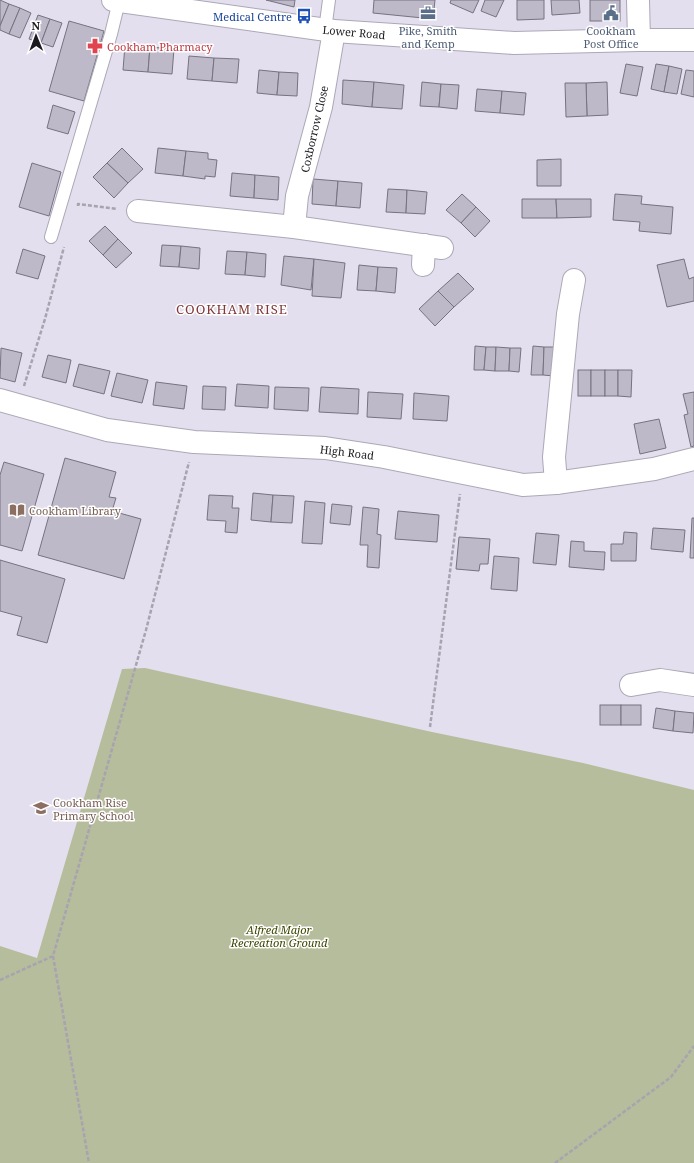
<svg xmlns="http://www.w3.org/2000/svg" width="694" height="1163" viewBox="0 0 694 1163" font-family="'Noto Serif',serif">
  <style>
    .green { fill: #b6bd9c }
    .building { fill: #beb9c8; stroke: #777280 }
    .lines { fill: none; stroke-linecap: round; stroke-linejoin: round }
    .lane-casing { stroke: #aca8b6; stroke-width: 14 }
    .street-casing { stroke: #aca8b6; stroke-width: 24 }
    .secondary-casing { stroke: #aca8b6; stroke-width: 24 }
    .path { stroke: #a7a3af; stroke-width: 2.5; stroke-dasharray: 4 2; stroke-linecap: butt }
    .lane { stroke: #fff; stroke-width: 12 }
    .street { stroke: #fff; stroke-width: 22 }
    .secondary { stroke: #fff; stroke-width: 22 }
    .labels { text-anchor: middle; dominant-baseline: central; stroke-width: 3; stroke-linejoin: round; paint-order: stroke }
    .transit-label { font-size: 11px; fill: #164399; stroke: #fff; text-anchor: end }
    .service-label { font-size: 11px; fill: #4e5e75; stroke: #fff }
    .street-label { font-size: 11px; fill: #1c1a1f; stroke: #fff }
    .health-label { font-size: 11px; fill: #be3a42; stroke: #fff; text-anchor: start }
    .education-label { font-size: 11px; fill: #785e54; stroke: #fff; text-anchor: start }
    .park-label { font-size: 11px; font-style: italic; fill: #3e4700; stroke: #fff }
    .quarter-label { font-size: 13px; letter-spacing: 1px; fill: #803839; stroke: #fff }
  </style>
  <rect width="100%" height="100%" fill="#e4dfee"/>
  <!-- green -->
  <polygon class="green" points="145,668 432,732 583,763 694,790 694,1163 0,1163 0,946 37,958 122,669"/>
  <!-- building -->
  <g class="building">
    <polygon points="0,0 9,4 0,26"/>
    <polygon points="266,0 295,0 294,7"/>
    <polygon points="374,0 435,0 433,19 373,13"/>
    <polygon points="451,0 479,0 473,13 450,3"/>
    <polygon points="485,0 504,0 496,17 481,11"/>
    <polygon points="517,0 544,0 544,19 517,20"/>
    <polygon points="551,0 579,0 580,13 552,15"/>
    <rect x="590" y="0" width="30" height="21"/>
    <polygon points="9,4 20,8 9,34 0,30 0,26"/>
    <polygon points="20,8 31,13 20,38 9,34"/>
    <polygon points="38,15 50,19 41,43 29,39"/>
    <polygon points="50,19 62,23 53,47 41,43"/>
    <polygon points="69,21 104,31 84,101 49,91"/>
    <polygon points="125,45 150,47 148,72 123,70"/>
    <polygon points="150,47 174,49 172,74 148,72"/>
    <polygon points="189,56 214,58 212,81 187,79"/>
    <polygon points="214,58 239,59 237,83 212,81"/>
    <polygon points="626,64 643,67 637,96 620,93"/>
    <polygon points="656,64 669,66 664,92 651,89"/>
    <polygon points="669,66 682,69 677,94 664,92"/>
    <polygon points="259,70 279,72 277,95 257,93"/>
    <polygon points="686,70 694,71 694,97 681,94"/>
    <polygon points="279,72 298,73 297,96 277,95"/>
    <polygon points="343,80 374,82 372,107 342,104"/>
    <polygon points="374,82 404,85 402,109 372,107"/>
    <polygon points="422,82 441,84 439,107 420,106"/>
    <polygon points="607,82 608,115 587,116 586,83"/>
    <polygon points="565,83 586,83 587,116 566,117"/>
    <polygon points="441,84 459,85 457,109 439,107"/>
    <polygon points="477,89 502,91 500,113 475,111"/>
    <polygon points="502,91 526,93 524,115 500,113"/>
    <polygon points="53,105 75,112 68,134 47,128"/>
    <polygon points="122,148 143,169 128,183 107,163"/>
    <polygon points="158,148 186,151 183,176 155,173"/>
    <polygon points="186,151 208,153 208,159 217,160 215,177 205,176 205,179 183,176"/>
    <polygon points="561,159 561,186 537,186 537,160"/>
    <polygon points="32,163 61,172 49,216 19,207"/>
    <polygon points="107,163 128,183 114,198 93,177"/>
    <polygon points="232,173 255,175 254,198 230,196"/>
    <polygon points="255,175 279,177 278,200 254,198"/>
    <polygon points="313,179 338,181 336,206 312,204"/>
    <polygon points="338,181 362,183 360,208 336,206"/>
    <polygon points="388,189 407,190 406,213 386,212"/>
    <polygon points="407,190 427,192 425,214 406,213"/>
    <polygon points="462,194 476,207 461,223 446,210"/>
    <polygon points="615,194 642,196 641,204 673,207 671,234 639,231 640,222 613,220"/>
    <polygon points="522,199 556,199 557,218 522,218"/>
    <polygon points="556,199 591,199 591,217 557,218"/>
    <polygon points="476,207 490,221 475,237 461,223"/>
    <polygon points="105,226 118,239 103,255 89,241"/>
    <polygon points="118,239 132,253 116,268 103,255"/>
    <polygon points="162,245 181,246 179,267 160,266"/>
    <polygon points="181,246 200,248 199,269 179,267"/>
    <polygon points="23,249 45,256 38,279 16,273"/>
    <polygon points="227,251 247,252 245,275 225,274"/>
    <polygon points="247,252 266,254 265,277 245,275"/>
    <polygon points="284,256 314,259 311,290 281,285"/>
    <polygon points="314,259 345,263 341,298 312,296"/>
    <polygon points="684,259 689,279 694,277 694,301 667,307 657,265"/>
    <polygon points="359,265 378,267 376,291 357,290"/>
    <polygon points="378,267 397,268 395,293 376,291"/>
    <polygon points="458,273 474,289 454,307 438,291"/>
    <polygon points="438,291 454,307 435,326 419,309"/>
    <polygon points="475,346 486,347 484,370 474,370"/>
    <polygon points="533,346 544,347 543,375 531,375"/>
    <polygon points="486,347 496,347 495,371 484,370"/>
    <polygon points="496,347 510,348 509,371 495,371"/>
    <polygon points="544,347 556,347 554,376 543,375"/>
    <polygon points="1,348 22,353 15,382 0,378"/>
    <polygon points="510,348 521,348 519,372 509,371"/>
    <polygon points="48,355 71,360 66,383 42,377"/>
    <polygon points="79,364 110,371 104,394 73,386"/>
    <rect x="578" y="370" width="13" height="26"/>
    <rect x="591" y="370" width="14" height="26"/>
    <rect x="605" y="370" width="13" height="26"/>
    <polygon points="618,370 632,370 631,397 618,396"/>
    <polygon points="117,373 148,380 142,403 111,396"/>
    <polygon points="156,382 187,386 184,409 153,405"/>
    <polygon points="237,384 269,386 268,408 235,406"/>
    <polygon points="203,386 226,387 225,410 202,409"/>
    <polygon points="275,387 309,388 308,411 274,409"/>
    <polygon points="321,387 359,389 358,414 319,412"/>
    <polygon points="368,392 403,394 401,419 367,417"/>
    <polygon points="694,392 694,446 691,447 684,415 688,414 683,394"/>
    <polygon points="414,393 449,396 447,421 413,419"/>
    <polygon points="659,419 666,448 640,454 634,424"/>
    <polygon points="65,458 116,472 109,497 116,498 112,511 141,519 124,579 38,555"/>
    <polygon points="4,462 44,474 22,551 0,545 0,475"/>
    <polygon points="253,493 273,495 271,522 251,520"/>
    <polygon points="209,495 233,496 232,508 239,508 237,533 225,532 226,521 207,520"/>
    <polygon points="273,495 294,496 292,523 271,522"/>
    <polygon points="305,501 325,503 322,544 302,543"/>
    <polygon points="332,504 352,506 350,525 330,523"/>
    <polygon points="363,507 379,509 377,534 381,535 379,568 367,567 368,545 360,545"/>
    <polygon points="398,511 439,515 437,542 395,539"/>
    <polygon points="692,518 694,518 694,558 690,558"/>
    <polygon points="653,528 685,530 683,552 651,549"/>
    <polygon points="624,532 637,533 636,561 611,561 611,544 623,544"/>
    <polygon points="536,533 559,535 556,565 533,563"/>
    <polygon points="459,537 490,539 488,564 480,564 479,571 456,569"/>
    <polygon points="571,541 584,542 584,551 605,552 604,570 569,567"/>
    <polygon points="494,556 519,558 517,591 491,589"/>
    <polygon points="0,560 65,579 47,643 17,635 22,617 0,611"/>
    <rect x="600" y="705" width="21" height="20"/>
    <rect x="621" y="705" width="20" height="20"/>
    <polygon points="656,708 675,711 673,731 653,728"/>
    <polygon points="675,711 694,713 693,733 673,731"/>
  </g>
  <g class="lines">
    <!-- lane casing -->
    <g class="lane-casing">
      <g id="lane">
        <polyline points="325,30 329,0"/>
        <polyline points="51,237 111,34 119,1"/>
      </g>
    </g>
    <!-- street casing -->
    <g class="street-casing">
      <g id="street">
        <polyline points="638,0 639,40"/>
        <polyline points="138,211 294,227 442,248"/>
        <polyline points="294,227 297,196 321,107 334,31"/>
        <polyline points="423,265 424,245"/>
        <polyline points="0,400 107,430 194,442 325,448 384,457 523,485 556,483 654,469 694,459"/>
        <polyline points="556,483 554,457 568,314 574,280"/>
        <polyline points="631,685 660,680 694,685"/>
      </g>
    </g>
    <!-- secondary casing -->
    <g class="secondary-casing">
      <polyline id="secondary" points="113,0 334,31 514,43 639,40 694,40"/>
    </g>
    <!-- path -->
    <g class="path">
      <polyline points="78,206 78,204 117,209"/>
      <polyline points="24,386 45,319 64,247"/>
      <polyline points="430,727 460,494"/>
      <polyline points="53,956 89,1163"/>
      <polyline points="0,980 53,956 146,630 189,462"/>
      <polyline points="555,1163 671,1077 694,1046"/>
    </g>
    <!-- lane -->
    <use href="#lane" class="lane"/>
    <!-- street -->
    <use href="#street" class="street"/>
    <!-- secondary -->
    <use href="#secondary" class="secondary"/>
  </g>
  <!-- icons -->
  <defs>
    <g id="office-bare" transform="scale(1.2)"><path d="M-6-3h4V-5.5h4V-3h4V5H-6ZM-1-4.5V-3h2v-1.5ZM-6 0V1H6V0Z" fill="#5c6f8a" stroke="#fff" stroke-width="2.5" paint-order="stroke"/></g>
    <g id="civic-bare" transform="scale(1.2)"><path d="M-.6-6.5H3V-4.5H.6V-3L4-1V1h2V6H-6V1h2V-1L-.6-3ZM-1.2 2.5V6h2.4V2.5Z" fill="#5c6f8a" stroke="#fff" stroke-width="2.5" paint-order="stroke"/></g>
    <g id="bus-bare" transform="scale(1.2)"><path d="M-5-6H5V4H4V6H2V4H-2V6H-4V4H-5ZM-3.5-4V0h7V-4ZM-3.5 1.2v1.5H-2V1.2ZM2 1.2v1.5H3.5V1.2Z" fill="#1a4fb4" stroke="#fff" stroke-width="2.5" paint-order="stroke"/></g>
    <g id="pharmacy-bare" transform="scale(1.2)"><path d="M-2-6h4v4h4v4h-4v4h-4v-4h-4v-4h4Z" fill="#e0444e" stroke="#fff" stroke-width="2.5" paint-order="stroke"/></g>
    <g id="library-bare" transform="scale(1.2)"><path d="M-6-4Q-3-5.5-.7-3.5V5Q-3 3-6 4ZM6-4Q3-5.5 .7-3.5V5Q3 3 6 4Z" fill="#8d6e63" stroke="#fff" stroke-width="2.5" paint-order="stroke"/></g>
    <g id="school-bare" transform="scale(1.2)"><path d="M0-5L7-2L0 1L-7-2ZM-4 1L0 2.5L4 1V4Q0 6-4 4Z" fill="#8d6e63" stroke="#fff" stroke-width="2.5" paint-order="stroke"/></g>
  </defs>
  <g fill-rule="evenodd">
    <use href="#office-bare" x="428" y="13"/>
    <use href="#civic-bare" x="611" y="13"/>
    <use href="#bus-bare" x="304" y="16"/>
    <use href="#pharmacy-bare" x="95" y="46"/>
    <use href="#library-bare" x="17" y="510"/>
    <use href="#school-bare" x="41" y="808"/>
  </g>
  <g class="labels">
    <!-- transit labels -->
    <g class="transit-label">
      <text x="292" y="16">Medical Centre</text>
    </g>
    <!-- service labels -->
    <g class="service-label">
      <text x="428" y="30">Pike, Smith<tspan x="428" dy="13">and Kemp</tspan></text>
      <text x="611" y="30">Cookham<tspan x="611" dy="13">Post Office</tspan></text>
    </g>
    <!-- street labels -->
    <g class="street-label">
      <text transform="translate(354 32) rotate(5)">Lower Road</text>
      <text transform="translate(314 129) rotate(-77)">Coxborrow Close</text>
      <text transform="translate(347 452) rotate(7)">High Road</text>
    </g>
    <!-- health labels -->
    <g class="health-label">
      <text x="107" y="46">Cookham Pharmacy</text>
    </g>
    <!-- education labels -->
    <g class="education-label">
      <text x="29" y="510">Cookham Library</text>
      <text x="53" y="802">Cookham Rise<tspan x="53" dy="13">Primary School</tspan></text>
    </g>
    <!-- park labels -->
    <g class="park-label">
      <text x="279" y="929">Alfred Major<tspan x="279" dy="13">Recreation Ground</tspan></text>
    </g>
    <!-- quarter labels -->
    <g class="quarter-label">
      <text x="232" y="309">COOKHAM RISE</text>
    </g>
  </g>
  <!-- north arrow -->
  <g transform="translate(36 36) rotate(359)" stroke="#ffffff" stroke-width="3" paint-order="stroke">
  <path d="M0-3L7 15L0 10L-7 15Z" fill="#1c1a1f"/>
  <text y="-6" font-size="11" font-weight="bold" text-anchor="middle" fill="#1c1a1f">N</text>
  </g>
</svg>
